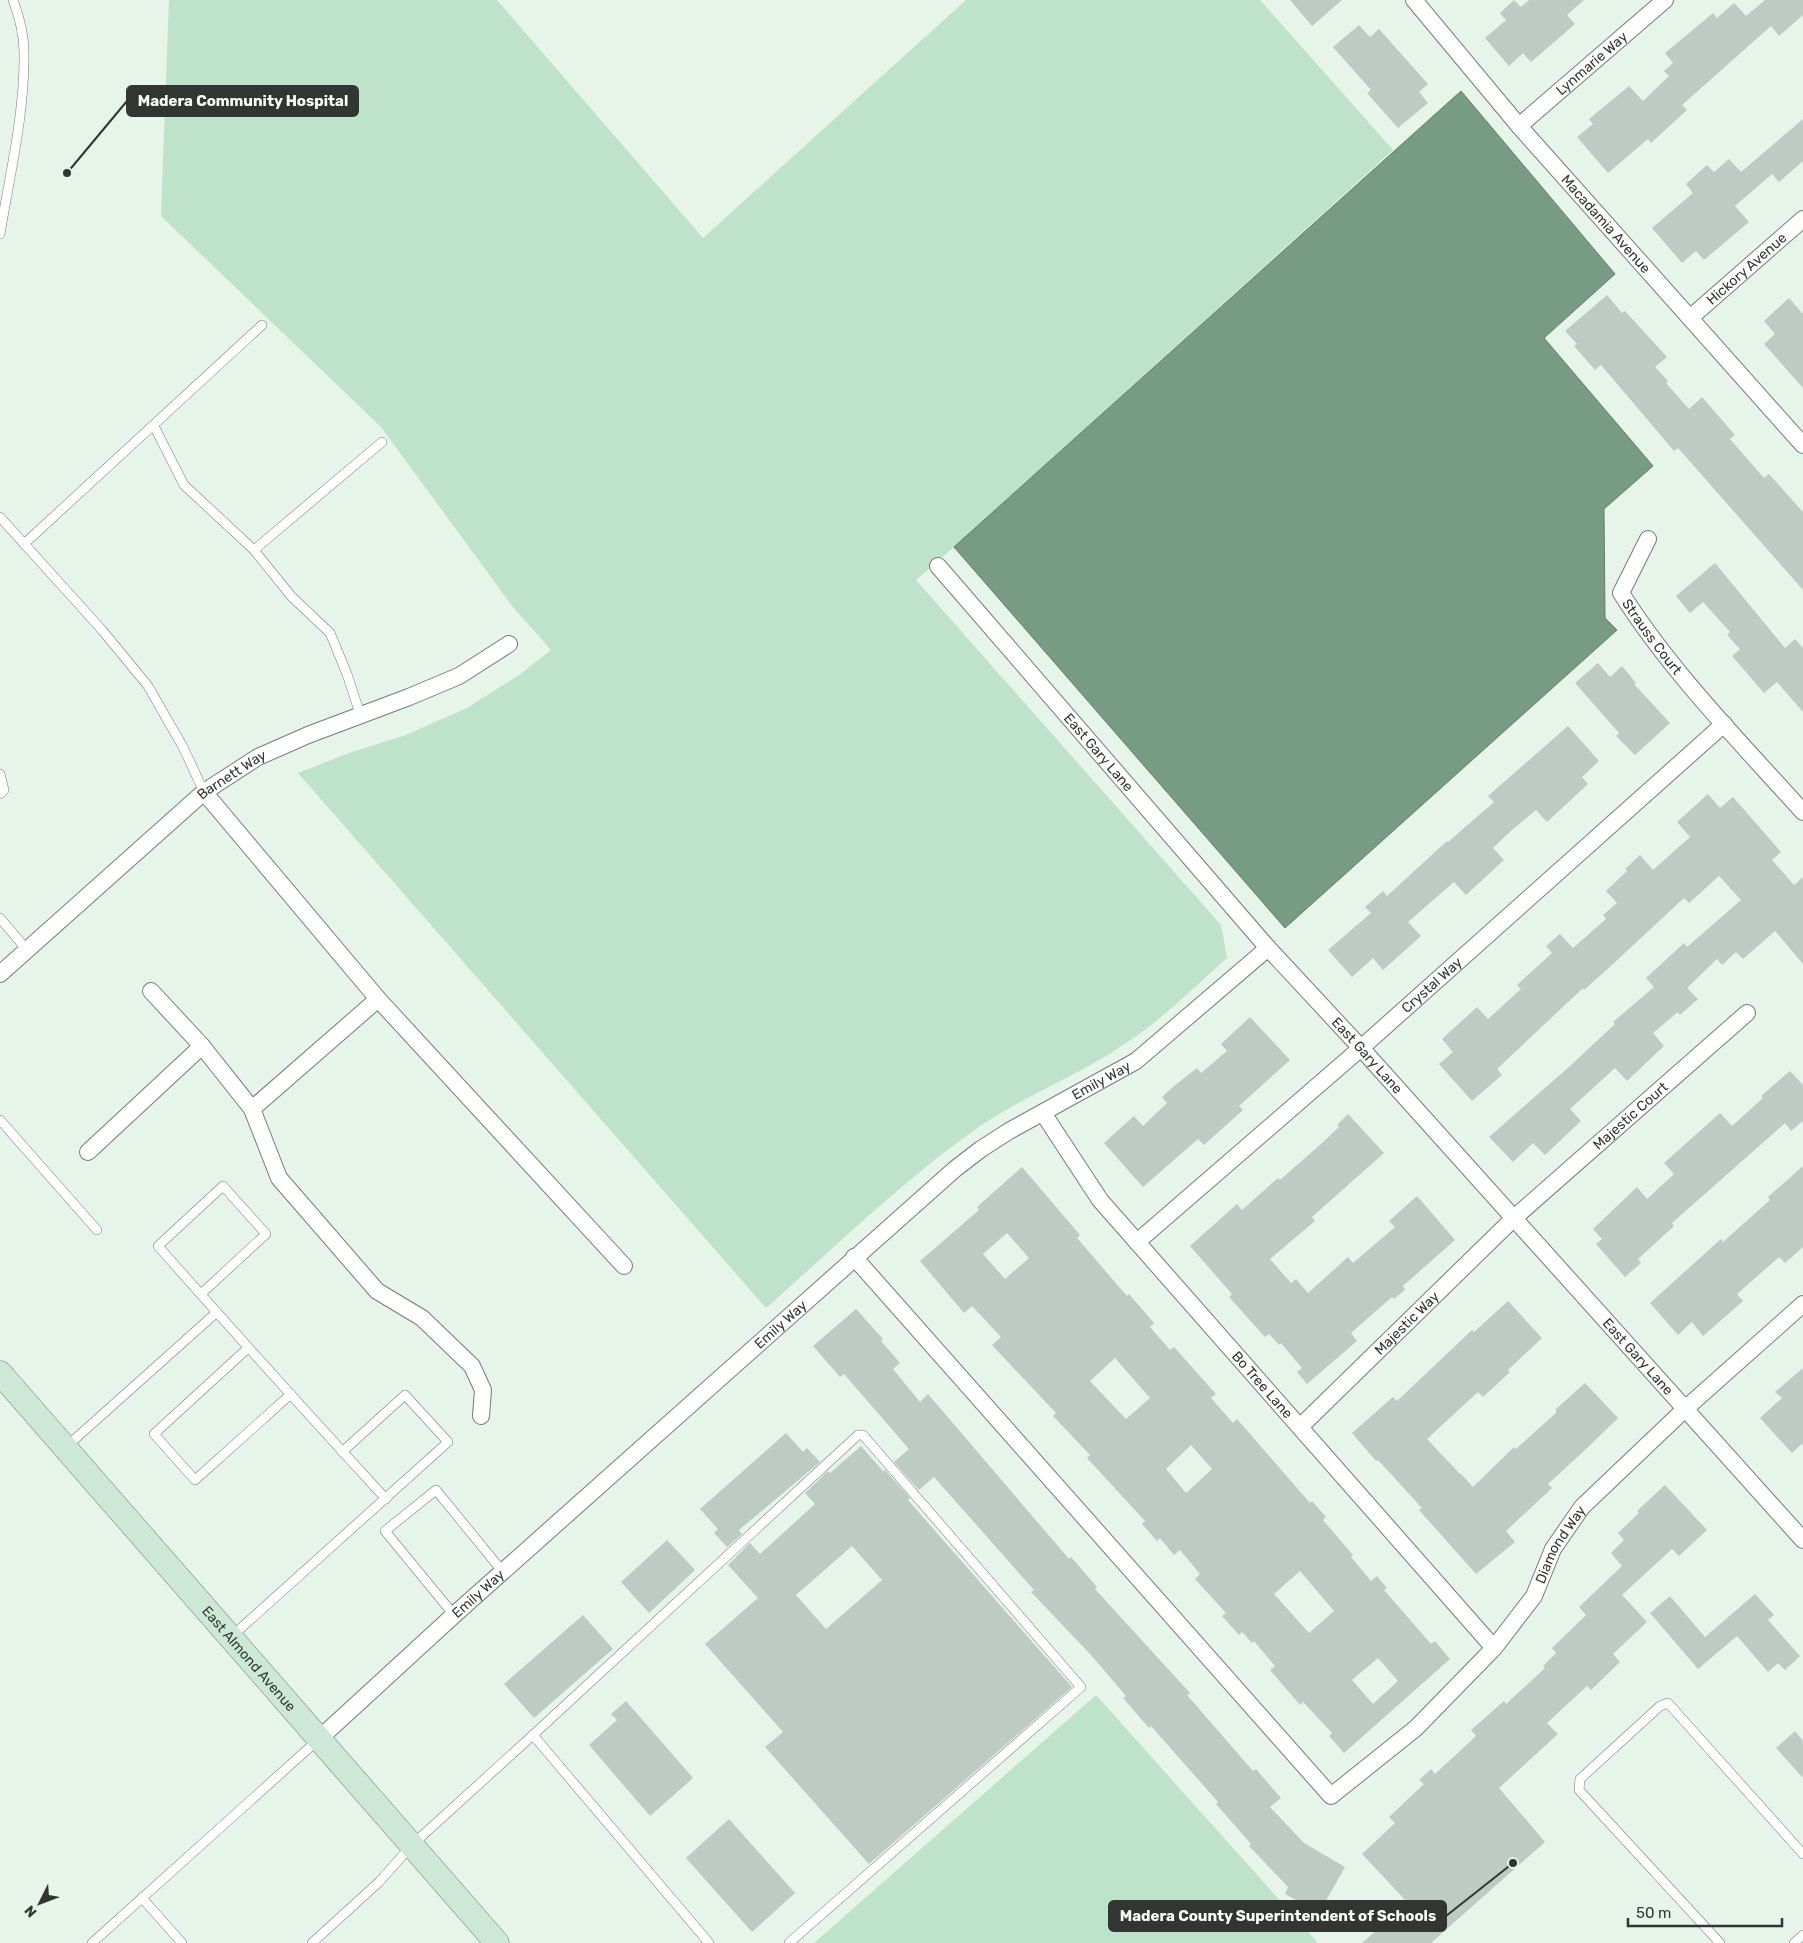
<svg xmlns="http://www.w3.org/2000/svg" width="1803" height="1943" viewBox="0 0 1803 1943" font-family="Rubik,sans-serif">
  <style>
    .green { fill: #bee3ca }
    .water { fill: #789c83; stroke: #637d6b }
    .building { fill: #becbc2; fill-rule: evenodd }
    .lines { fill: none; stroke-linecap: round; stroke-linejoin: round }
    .service-casing { stroke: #727e75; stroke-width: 10 }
    .minor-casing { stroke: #727e75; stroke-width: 18 }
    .secondary-casing { stroke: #727e75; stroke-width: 25 }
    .service { stroke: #fff; stroke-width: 9 }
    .minor { stroke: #fff; stroke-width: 16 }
    .secondary { stroke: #cee8d8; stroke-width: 24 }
    .labels { text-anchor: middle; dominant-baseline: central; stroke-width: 4; stroke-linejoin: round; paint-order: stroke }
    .street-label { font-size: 14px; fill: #313632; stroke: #e6f4ea }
    .leader { fill: none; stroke: #313632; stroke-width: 2 }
    .callout-dot { fill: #313632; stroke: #e6f4ea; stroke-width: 2 }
    .callout { fill: #313632; stroke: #313632; stroke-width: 2 }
    .callout-label { font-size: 15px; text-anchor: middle; font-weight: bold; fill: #fff }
  </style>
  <rect width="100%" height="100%" fill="#e6f4ea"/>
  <!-- green -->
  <g class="green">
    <path d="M169,0H497L703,238L966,0H1260L1393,150L954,547L916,580L1221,925L1227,958C1194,987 1161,1021 1123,1045C1076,1077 1023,1096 976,1129C901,1182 834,1248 766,1308L298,773L352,752L406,735L467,708L519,675L551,650L513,607L381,427L161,216Z"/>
    <polygon points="1096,1695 1318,1943 814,1943"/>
  </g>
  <!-- water -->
  <polygon class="water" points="1461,91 1615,274 1544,338 1653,466 1604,509 1605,618 1617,630 1285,928 954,547"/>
  <!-- building -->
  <g class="building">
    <polygon points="1290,0 1342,0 1312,26"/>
    <polygon points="1514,0 1521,7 1529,0 1584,0 1567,15 1575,24 1552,44 1531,62 1523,53 1509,66 1485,38 1506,20 1500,13"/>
    <polygon points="1765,0 1803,0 1803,15 1779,36 1771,26 1682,105 1687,110 1651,143 1648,139 1608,173 1577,137 1593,124 1589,119 1629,86 1643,101 1669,76 1664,71 1673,63 1665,53 1713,13 1717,18 1734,3 1746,16"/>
    <polygon points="1359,25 1370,37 1379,29 1428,84 1419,92 1428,103 1398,128 1367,93 1371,90 1333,47"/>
    <polygon points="1803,119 1803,161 1779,182 1772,174 1735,206 1749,222 1704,260 1696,251 1682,263 1652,228 1693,193 1686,184 1707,165 1714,172 1729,159 1741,172"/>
    <polygon points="1607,295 1622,313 1625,311 1667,357 1655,367 1668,381 1666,383 1689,409 1702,397 1735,435 1730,439 1764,478 1769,474 1803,512 1803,590 1678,448 1674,451 1601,365 1595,370 1574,346 1577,344 1565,331"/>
    <polygon points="1789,298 1803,314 1803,388 1764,344 1775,334 1764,321"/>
    <polygon points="1715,563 1785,648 1795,639 1803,648 1803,712 1777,682 1764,693 1732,656 1740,649 1727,635 1730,632 1703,602 1690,613 1676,596"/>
    <polygon points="1598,663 1610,677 1622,666 1636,683 1634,684 1670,723 1635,755 1616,736 1619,733 1575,683"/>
    <polygon points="1568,726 1599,761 1582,777 1588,784 1547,822 1536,810 1512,830 1493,848 1504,860 1466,895 1454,882 1408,922 1421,936 1383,970 1373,958 1352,977 1328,950 1371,913 1365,907 1383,891 1387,896 1447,841 1448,842 1494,802 1488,796"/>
    <polygon points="1708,794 1720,808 1733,797 1781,852 1772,860 1794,885 1803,877 1803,964 1775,931 1743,959 1736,952 1722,965 1717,959 1687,988 1698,999 1680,1015 1678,1012 1653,1033 1664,1046 1627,1081 1615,1068 1570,1109 1581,1121 1545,1155 1533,1143 1513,1162 1489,1137 1570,1066 1615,1024 1613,1022 1654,987 1646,978 1684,943 1687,947 1741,900 1719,876 1689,903 1684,898 1613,964 1584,990 1583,988 1497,1069 1502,1075 1472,1101 1439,1064 1453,1052 1442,1039 1477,1007 1488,1019 1521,989 1517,985 1552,953 1546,946 1560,934 1573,948 1606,919 1603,915 1617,903 1606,891 1627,871 1625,869 1640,855 1653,870 1690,837 1677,822"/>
    <polygon points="1250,1017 1290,1060 1239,1106 1243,1110 1204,1145 1198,1139 1143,1187 1104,1143 1134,1116 1143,1126 1167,1103 1162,1097 1174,1086 1197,1068 1201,1073 1227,1051 1221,1044"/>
    <polygon points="1790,1071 1803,1085 1803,1121 1791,1131 1785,1123 1672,1223 1674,1226 1638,1259 1641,1263 1625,1277 1596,1244 1602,1239 1593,1229 1637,1187 1647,1199 1674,1174 1664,1163 1720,1113 1732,1126 1763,1098 1761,1096"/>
    <polygon points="1348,1114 1384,1153 1312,1217 1315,1221 1270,1259 1291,1283 1296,1279 1308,1293 1348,1257 1353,1263 1395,1227 1389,1221 1417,1196 1455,1240 1403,1286 1405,1290 1394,1299 1392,1297 1351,1333 1357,1341 1307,1384 1297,1372 1302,1368 1281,1343 1279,1345 1269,1334 1265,1337 1229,1297 1232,1294 1190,1246 1237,1204 1242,1210 1278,1178 1280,1180 1321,1144 1339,1127 1337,1125"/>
    <polygon points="1803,1166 1803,1247 1785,1263 1779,1257 1737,1294 1743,1301 1703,1336 1692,1322 1678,1335 1650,1303 1721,1239 1723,1242 1770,1200 1768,1197"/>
    <path d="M1022,1167L1080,1235L1077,1238L1127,1296L1129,1294L1154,1323L1150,1327L1170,1350L1174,1347L1216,1394L1211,1398L1233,1423L1237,1419L1310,1503L1312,1501L1326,1517L1323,1520L1353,1555L1351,1557L1371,1581L1377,1576L1387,1588L1384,1590L1431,1644L1435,1641L1450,1659L1344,1753L1329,1736L1332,1733L1303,1702L1300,1705L1270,1670L1275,1666L1254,1641L1252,1643L1242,1632L1239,1635L1222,1616L1226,1613L1195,1579L1200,1574L1180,1550L1174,1555L1160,1538L1157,1541L1142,1524L1145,1521L1087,1458L1090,1455L1053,1416L1056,1413L992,1345L1001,1337L972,1306L964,1313L920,1261L979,1210L977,1207ZM1007,1233L1029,1258L1005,1279L983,1254ZM1115,1358L1150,1398L1126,1419L1090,1381ZM1191,1445L1212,1469L1186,1493L1166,1469ZM1300,1571L1334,1611L1309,1633L1274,1594ZM1378,1658L1398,1681L1373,1704L1352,1680Z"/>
    <polygon points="1508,1301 1542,1338 1508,1370 1510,1372 1483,1397 1478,1392 1427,1439 1460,1474 1461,1474 1473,1487 1514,1447 1516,1449 1557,1412 1555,1410 1585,1383 1618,1418 1583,1452 1548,1484 1552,1488 1506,1531 1515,1542 1476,1574 1419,1510 1422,1508 1378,1460 1376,1461 1352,1433 1393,1397 1397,1401 1472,1330 1474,1332"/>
    <polygon points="856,1309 883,1339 881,1341 900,1363 893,1369 920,1402 928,1394 1069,1559 1071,1557 1097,1587 1095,1589 1190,1693 1187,1695 1253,1771 1256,1769 1281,1798 1270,1807 1304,1843 1345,1867 1319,1913 1285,1894 1288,1887 1249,1846 1251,1844 1216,1804 1218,1802 1151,1726 1149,1728 1123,1698 1126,1696 1091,1655 1031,1592 1034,1590 934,1477 919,1490 894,1462 909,1449 844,1374 840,1377 813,1346"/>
    <polygon points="1803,1368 1803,1443 1792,1453 1760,1418 1782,1398 1775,1392"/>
    <polygon points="786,1433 803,1452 807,1448 820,1462 739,1530 742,1534 727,1547 714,1533 718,1529 700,1509"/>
    <path d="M861,1446L883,1471L885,1470L910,1498L908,1500L1072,1687L869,1864L765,1747L783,1732L705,1644L758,1598L728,1565L750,1543L760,1554L815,1504L805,1493L828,1471L830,1473ZM852,1546L882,1580L826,1629L796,1595Z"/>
    <polygon points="1665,1485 1707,1530 1679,1556 1672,1549 1622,1595 1647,1622 1613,1654 1620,1662 1591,1690 1587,1686 1547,1723 1558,1734 1499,1788 1545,1842 1431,1943 1362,1943 1408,1903 1362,1854 1395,1823 1389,1817 1424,1784 1419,1780 1431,1769 1435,1774 1476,1736 1471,1730 1504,1701 1506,1704 1545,1668 1543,1666 1556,1653 1552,1648 1586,1615 1579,1607 1622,1566 1611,1553 1624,1540 1618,1533 1639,1513 1637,1511"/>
    <polygon points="667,1540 695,1570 649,1613 621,1582"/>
    <polygon points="1755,1594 1774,1615 1768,1620 1800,1656 1785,1670 1778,1663 1768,1672 1737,1636 1698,1669 1650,1613 1670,1596 1705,1637"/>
    <polygon points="583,1615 613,1649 534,1718 504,1684"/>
    <polygon points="626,1701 693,1778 650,1816 589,1745 617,1720 611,1714"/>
    <polygon points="1795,1731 1803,1741 1803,1778 1776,1748"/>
    <polygon points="729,1819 795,1893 752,1932 686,1858"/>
  </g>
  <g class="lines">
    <!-- service casing -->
    <g class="service-casing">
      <g id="service">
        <path d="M0,234C10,174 25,112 24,52C24,35 19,16 13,0"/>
        <polyline points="154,426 184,485 254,550 291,596 330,633 347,674 361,717"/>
        <polyline points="0,517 102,630 148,686 183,747 204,792"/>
        <polyline points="24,544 262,325"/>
        <polyline points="254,550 382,442"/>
        <polyline points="0,774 4,790 0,794"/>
        <polyline points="0,918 27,950"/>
        <polyline points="0,1120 97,1230"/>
        <path d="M201,1294L266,1234L223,1186L158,1246C233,1331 309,1415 386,1499"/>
        <polyline points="248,1348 154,1434 195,1480 291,1394"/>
        <polyline points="66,1447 217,1312"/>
        <polyline points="454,1615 385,1531 436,1490 503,1572"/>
        <polyline points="231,1637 448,1442 405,1395 342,1452"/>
        <polyline points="533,1735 858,1435 863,1435 1081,1687 789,1943"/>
        <polyline points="142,1898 182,1943"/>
        <polyline points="92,1943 319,1739"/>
        <polyline points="312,1943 379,1882 412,1845 533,1735 709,1943"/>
        <polyline points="1720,1943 1579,1790 1580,1779 1660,1706 1668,1703 1803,1854"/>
        <polyline points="1794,1943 1803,1935"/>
      </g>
    </g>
    <!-- minor casing -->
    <g class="minor-casing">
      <g id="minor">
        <path id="s1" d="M1414,0L1519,126L1803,445"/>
        <path id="s2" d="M1519,126L1665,0"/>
        <path id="s3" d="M1690,318L1803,219"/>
        <path id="s4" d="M1648,539L1621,593C1671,672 1741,743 1803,812"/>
        <path id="s5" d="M938,566L1268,948L1361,1048L1803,1540"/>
        <polyline points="204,792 378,999 624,1266"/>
        <path id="s6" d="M0,974L204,792L258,757L308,735L409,697L459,676L509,644"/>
        <polyline points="151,991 202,1046 252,1109 279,1178 377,1291 422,1318 472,1366 483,1390 481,1416"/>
        <polyline points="252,1109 378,999"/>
        <path id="s7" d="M1043,1113L1100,1200L1494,1648"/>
        <polyline points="88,1152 202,1046"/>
        <path id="s8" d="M1137,1242L1361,1048L1724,724"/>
        <path id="s9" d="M854,1257L1331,1796L1416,1728L1494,1648L1534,1596L1553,1549L1582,1507L1685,1409L1803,1304"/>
        <path id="s10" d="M1300,1427L1514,1218L1747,1013"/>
        <path id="s11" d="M320,1738L454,1615L955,1169L981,1149L1009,1131L1136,1061L1268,948"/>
      </g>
    </g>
    <!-- secondary casing -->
    <g class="secondary-casing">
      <g id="secondary">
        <path id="s12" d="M0,1373L497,1943"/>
      </g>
    </g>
    <!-- service -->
    <use href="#service" class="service"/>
    <!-- minor -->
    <use href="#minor" class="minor"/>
    <!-- secondary -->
    <use href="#secondary" class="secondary"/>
  </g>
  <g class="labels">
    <!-- street labels -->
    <g class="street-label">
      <text stroke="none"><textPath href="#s2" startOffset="96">Lynmarie Way</textPath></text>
      <text stroke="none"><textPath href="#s1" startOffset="295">Macadamia Avenue</textPath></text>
      <text stroke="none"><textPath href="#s3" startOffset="75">Hickory Avenue</textPath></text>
      <text stroke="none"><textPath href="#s4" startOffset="114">Strauss Court</textPath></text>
      <text stroke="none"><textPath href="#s5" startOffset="246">East Gary Lane</textPath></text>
      <text stroke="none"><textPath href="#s6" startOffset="306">Barnett Way</textPath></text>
      <text stroke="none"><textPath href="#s8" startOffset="391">Crystal Way</textPath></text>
      <text stroke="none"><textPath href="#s5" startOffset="651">East Gary Lane</textPath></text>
      <text stroke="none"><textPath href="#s11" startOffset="1024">Emily Way</textPath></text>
      <text stroke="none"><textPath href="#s10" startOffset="454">Majestic Court</textPath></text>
      <text stroke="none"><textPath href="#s10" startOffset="149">Majestic Way</textPath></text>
      <text stroke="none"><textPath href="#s11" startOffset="619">Emily Way</textPath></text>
      <text stroke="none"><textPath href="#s5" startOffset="1056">East Gary Lane</textPath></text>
      <text stroke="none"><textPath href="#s7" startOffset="350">Bo Tree Lane</textPath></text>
      <text stroke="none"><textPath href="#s9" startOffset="1064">Diamond Way</textPath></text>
      <text stroke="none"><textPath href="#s11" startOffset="214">Emily Way</textPath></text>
      <text stroke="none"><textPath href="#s12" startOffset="379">East Almond Avenue</textPath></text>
    </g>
  </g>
  <!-- callouts -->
  <path class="leader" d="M67 173L127 101M1513 1863L1446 1916"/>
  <g class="callout-dot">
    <circle cx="67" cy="173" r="5"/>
    <circle cx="1513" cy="1863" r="5"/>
  </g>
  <g class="callout">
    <rect x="127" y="86" width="231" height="30" rx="5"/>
    <rect x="1109" y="1901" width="337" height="30" rx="5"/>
  </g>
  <g class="callout-label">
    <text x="243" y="106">Madera Community Hospital</text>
    <text x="1278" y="1921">Madera County Superintendent of Schools</text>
  </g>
  <!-- north arrow -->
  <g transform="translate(40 1903) rotate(228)" stroke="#e6f4ea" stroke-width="4" paint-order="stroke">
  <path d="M0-4L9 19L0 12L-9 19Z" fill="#313632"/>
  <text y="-8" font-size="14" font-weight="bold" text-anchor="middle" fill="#313632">N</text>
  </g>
  <!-- scale -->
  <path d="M1628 1918v8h154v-8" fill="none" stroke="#313632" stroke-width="2.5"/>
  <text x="1636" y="1918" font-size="15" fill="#313632" stroke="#e6f4ea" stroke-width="4" paint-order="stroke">50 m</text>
</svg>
